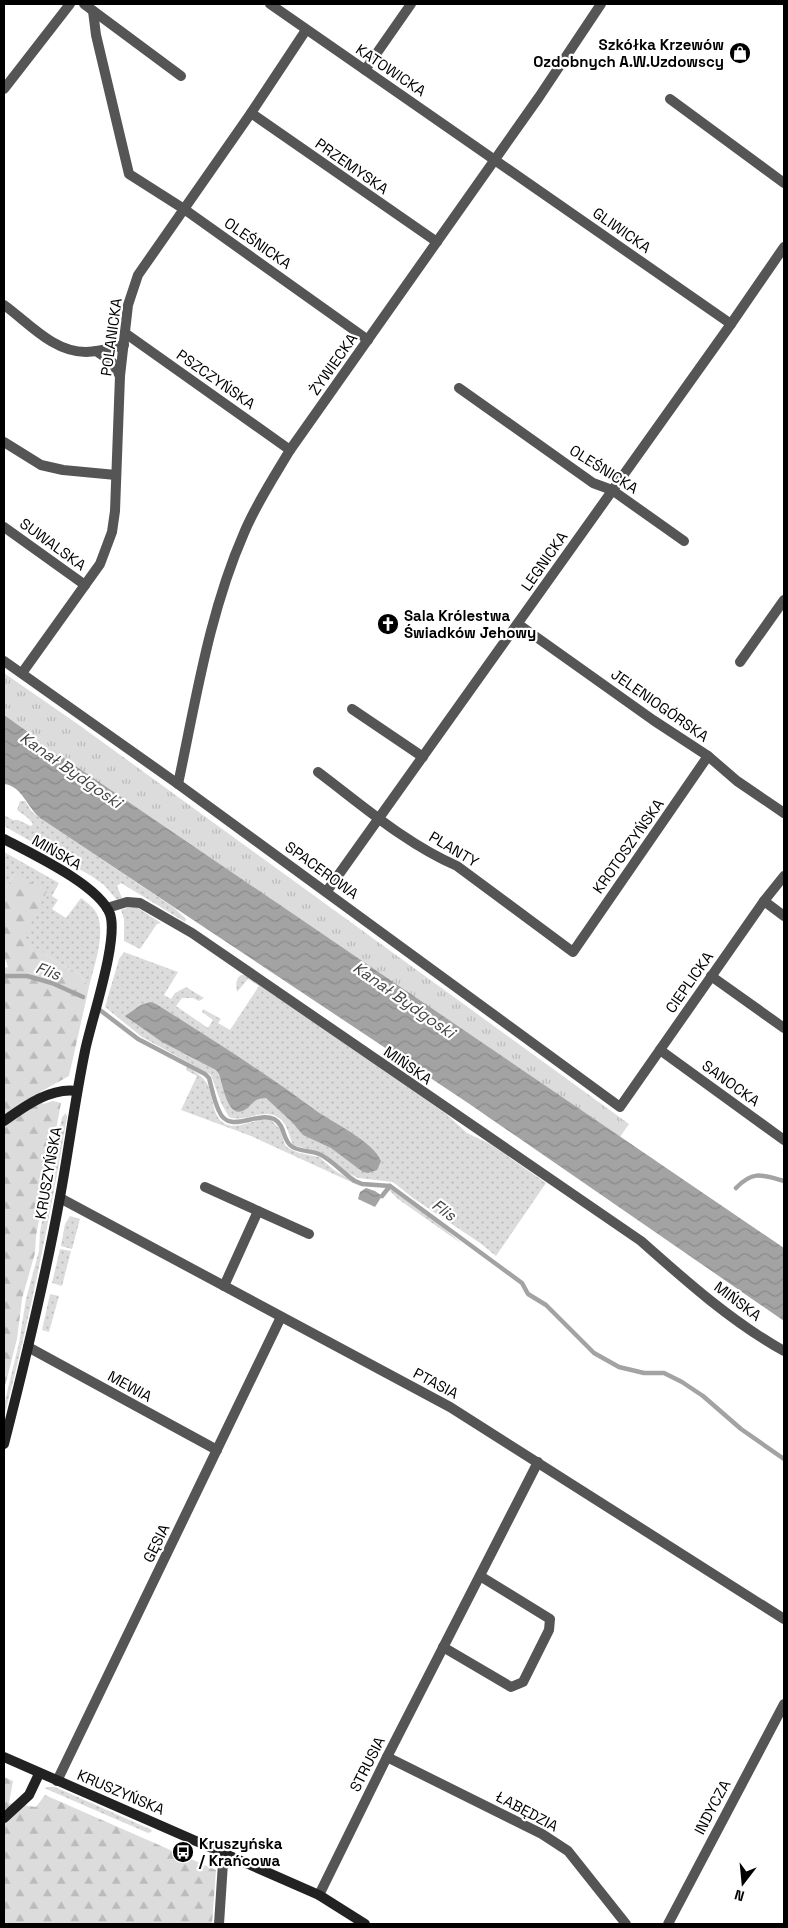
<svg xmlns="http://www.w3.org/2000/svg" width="788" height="1928" viewBox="0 0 788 1928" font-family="'Space Grotesk',sans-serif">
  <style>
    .grass { fill: url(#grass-dots) }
    .forest { fill: url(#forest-firs) }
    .park { fill: url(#park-tufts) }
    .water { fill: url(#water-waves) }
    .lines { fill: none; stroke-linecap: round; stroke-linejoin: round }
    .stream { stroke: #a3a3a3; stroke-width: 4.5 }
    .street { stroke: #555; stroke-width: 10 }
    .secondary { stroke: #222; stroke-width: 10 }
    .labels { text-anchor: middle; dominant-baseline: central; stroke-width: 4.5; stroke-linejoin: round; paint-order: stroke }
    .poi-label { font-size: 15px; font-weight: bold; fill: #000; stroke: #fff; text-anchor: start }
    .street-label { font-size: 15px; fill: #000; stroke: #fff }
    .water-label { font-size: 16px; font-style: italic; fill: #444; stroke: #fff }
  </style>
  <defs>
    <pattern id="grass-dots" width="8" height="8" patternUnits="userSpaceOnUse" patternTransform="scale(1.25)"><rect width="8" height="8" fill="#dcdcdc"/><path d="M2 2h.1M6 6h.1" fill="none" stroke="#bbb" stroke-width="1.8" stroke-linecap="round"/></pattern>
    <pattern id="forest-firs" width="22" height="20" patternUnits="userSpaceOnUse" patternTransform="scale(1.25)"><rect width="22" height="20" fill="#dcdcdc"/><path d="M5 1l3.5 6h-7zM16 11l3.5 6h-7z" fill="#bbb"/></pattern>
    <pattern id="park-tufts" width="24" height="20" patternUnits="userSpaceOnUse" patternTransform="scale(1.25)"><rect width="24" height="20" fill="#dcdcdc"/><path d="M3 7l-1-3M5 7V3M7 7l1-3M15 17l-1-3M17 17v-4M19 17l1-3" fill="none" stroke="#bbb"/></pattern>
    <pattern id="water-waves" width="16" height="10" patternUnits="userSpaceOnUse" patternTransform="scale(1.25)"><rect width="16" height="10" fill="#a3a3a3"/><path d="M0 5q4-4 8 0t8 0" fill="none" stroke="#8b8b8b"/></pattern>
  </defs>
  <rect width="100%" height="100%" fill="#fff"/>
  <!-- grass -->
  <g class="grass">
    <polygon points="20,801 25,801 32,812 40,818 173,907 186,919 185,922 121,883 117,886 122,898 117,900 104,885 93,877 4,826 4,815 13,820 18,820 31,826 33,824 28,818 17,810"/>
    <path d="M4,852L59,883L52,896L58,900L52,909L66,918L81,898C86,902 92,906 96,912C107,931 94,966 89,987L79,974L54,960L22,939L15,874L4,891Z"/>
    <polygon points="135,906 161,923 157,924 140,949 124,941 124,919 121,910"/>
    <path d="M124,952L178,972L164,995L171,999L175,993L186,987L204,998L199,1001L193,998H182L176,1006L208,1028L213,1020L202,1012L203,1009L221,1019L218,1023L230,1030L259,986L248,979L237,992C236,985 235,980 241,975H245L429,1102L446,1114L467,1133L490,1144L546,1183L496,1256L480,1243L413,1198L393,1182L358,1178L346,1172L322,1153L293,1145C290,1138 288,1129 284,1123C268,1103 247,1124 229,1117L221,1103L211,1075L142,1037L105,1007L119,959Z"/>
    <path d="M187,1067C194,1071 201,1075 206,1082C215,1095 210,1119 228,1125C242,1129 257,1117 271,1120L280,1129L285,1145L288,1148L299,1153L319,1157L334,1170L362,1187L251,1136L181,1110L197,1076L186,1070Z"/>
    <path d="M66,1113L67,1117C50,1217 30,1318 4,1417V1405L19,1343L26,1299L39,1251L40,1232L62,1117Z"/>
    <polygon points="387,1188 393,1190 444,1228 462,1244 398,1199"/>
    <polygon points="70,1216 80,1219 72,1249 61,1246 65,1224"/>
    <polygon points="60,1249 71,1251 62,1286 52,1283"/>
    <polygon points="50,1294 59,1296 49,1332 42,1330"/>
    <polygon points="50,1787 55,1787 152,1830 151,1832 148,1833 44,1788"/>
  </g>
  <!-- forest -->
  <g class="forest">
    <polygon points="15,874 47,891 23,939 54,960 79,974 89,987 69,1076 40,1092 43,1104 53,1101 61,1103 36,1236 35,1253 22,1299 17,1339 4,1390 4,968 8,967 4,956 4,891"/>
    <polygon points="4,1777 13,1781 9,1803 36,1807 45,1795 216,1870 212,1924 4,1924"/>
  </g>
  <!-- park -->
  <polygon class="park" points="4,673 79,725 629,1124 620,1137 61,756 49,753 37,745 28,732 4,715"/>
  <!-- water -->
  <g class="water">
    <path d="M4,715L28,732L37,745L49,753L61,756L784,1248V1321L468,1103L40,818C27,807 22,786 4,784Z"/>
    <path d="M150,1002L156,1004C210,1038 264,1072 315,1110C333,1123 373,1141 381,1161L377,1170L368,1173L363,1172L331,1148L303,1135L292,1122L266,1098C253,1099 255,1102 246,1109C228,1122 223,1085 219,1074L216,1070L162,1042L125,1016L141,1005Z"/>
    <polygon points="366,1188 375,1191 382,1196 375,1207 358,1199 360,1192"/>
  </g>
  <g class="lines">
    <!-- stream -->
    <g class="stream">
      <polyline points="4,976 27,976 52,983 83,997"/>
      <path d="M96,1007L138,1039L205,1074L209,1078C212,1089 214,1101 219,1111C229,1135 256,1111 274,1119C285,1125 282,1137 290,1145C297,1152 310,1150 319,1154C331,1159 344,1174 355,1181L362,1184L390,1186L522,1283L528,1294L546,1305L594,1353L619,1367L644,1373H664L682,1382L703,1396L741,1429L784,1459"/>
      <path d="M736,1188C753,1170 763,1175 784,1181"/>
      <polyline points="382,1196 390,1186"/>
    </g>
    <!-- street -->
    <g class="street">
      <polyline points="84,4 181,76"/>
      <polyline points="270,4 731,324"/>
      <polyline points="93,11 96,35 129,174 184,209 368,340"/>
      <polyline points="365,70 411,4"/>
      <polyline points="4,89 70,4"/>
      <polyline points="670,99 784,183"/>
      <polyline points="251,113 437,242"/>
      <path d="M4,305C29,323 53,352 86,352C99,352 112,348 124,345"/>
      <polyline points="125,333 290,450"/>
      <polyline points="96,351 112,362 120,376"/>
      <polyline points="459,388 593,483 612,490 684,541"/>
      <polyline points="4,442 41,465 63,470 116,475"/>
      <polyline points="4,527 85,585"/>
      <polyline points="518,624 653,720 708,756 737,781 784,813"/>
      <polyline points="4,661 178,784 620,1107 764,901 784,876"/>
      <polyline points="740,662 784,600"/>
      <polyline points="22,673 100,564 112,532 115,511 120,376 128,305 138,275 251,113 306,30"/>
      <polyline points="352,709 423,757"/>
      <path d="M318,772C362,805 406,844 457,866L573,952L708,756"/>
      <path d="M178,784C196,700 209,613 244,533C256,504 274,477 290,450L539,97L601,4"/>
      <polyline points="327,891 731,324 784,247"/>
      <polyline points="764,901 784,916"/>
      <path d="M107,908L127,902L140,903L192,933L641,1241C686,1281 732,1322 784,1351"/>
      <polyline points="711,976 784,1028"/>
      <polyline points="660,1050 784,1140"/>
      <polyline points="205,1187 309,1234"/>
      <polyline points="60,1198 450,1407 784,1619"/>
      <polyline points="224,1286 258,1211"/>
      <polyline points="28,1347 217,1450"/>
      <polyline points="443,1647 511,1687 523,1682 549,1630 550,1619 480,1576"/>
      <polyline points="387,1757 542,1834 568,1851 626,1924"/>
      <polyline points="57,1781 281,1317"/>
      <polyline points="319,1895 387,1757 538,1462"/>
      <polyline points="219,1924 223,1863 227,1854"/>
      <polyline points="668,1924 784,1704"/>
    </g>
    <!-- secondary -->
    <g class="secondary">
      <path d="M4,839C32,854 99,885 110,914C119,940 91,1021 85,1051C75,1099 69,1148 60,1197C45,1280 25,1362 4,1444"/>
      <path d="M4,1121C25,1106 51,1087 77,1091"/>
      <polyline points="4,1757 319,1895 365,1924"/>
      <polyline points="4,1818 29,1795 39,1774"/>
    </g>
  </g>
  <!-- icons -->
  <defs>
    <g id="shop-disc" transform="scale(1.125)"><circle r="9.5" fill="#000" stroke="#fff"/><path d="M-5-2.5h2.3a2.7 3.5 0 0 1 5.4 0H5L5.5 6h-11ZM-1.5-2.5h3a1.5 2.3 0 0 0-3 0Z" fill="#fff"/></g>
    <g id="church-disc" transform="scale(1.125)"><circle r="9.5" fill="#000" stroke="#fff"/><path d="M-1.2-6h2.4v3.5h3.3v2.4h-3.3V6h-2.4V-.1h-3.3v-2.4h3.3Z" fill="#fff"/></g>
    <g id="bus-disc" transform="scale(1.125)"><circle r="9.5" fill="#000" stroke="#fff"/><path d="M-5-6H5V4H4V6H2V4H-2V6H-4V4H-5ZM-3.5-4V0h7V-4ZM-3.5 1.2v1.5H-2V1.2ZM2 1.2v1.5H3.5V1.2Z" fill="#fff"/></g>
  </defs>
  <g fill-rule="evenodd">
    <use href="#shop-disc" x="740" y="53"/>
    <use href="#church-disc" x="388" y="624"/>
    <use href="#bus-disc" x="183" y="1852"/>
  </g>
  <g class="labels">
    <!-- poi labels -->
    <g class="poi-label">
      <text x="724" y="44" text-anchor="end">Szkółka Krzewów<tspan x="724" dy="17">Ozdobnych A.W.Uzdowscy</tspan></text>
      <text x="404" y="615">Sala Królestwa<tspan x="404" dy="17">Świadków Jehowy</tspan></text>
      <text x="199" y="1843">Kruszyńska<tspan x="199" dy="17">/ Krańcowa</tspan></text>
    </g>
    <!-- street labels -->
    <g class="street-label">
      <text transform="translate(391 70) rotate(34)">KATOWICKA</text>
      <text transform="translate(352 166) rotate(35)">PRZEMYSKA</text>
      <text transform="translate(622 230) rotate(35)">GLIWICKA</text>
      <text transform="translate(258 243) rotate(35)">OLEŚNICKA</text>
      <text transform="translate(111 337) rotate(-82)">POLANICKA</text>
      <text transform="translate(333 364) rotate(-55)">ŻYWIECKA</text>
      <text transform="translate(216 379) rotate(35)">PSZCZYŃSKA</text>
      <text transform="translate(604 469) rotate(32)">OLEŚNICKA</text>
      <text transform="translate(53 544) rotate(36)">SUWALSKA</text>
      <text transform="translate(544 561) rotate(-55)">LEGNICKA</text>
      <text transform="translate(660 705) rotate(35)">JELENIOGÓRSKA</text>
      <text transform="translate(628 846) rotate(-55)">KROTOSZYŃSKA</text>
      <text transform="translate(454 849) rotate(31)">PLANTY</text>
      <text transform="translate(57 852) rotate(30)">MIŃSKA</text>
      <text transform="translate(322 870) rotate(36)">SPACEROWA</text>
      <text transform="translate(689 982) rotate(-55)">CIEPLICKA</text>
      <text transform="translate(408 1065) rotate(35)">MIŃSKA</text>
      <text transform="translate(731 1083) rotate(36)">SANOCKA</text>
      <text transform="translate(48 1173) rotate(-80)">KRUSZYŃSKA</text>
      <text transform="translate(738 1301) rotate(37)">MIŃSKA</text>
      <text transform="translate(436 1383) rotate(28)">PTASIA</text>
      <text transform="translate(130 1386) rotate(29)">MEWIA</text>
      <text transform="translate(156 1543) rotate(-64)">GĘSIA</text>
      <text transform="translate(367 1764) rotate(-63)">STRUSIA</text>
      <text transform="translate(121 1792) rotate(23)">KRUSZYŃSKA</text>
      <text transform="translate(712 1807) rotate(-62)">INDYCZA</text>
      <text transform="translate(527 1811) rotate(28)">ŁABĘDZIA</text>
    </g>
    <!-- water labels -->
    <g class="water-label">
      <text transform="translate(71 770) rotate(35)">Kanał Bydgoski</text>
      <text transform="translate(48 971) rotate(20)">Flis</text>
      <text transform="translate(404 1000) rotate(35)">Kanał Bydgoski</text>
      <text transform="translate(444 1210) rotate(36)">Flis</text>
    </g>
  </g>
  <!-- border -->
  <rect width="788" height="1928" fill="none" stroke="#000000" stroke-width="10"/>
  <!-- north arrow -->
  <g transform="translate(743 1883) rotate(196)" stroke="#ffffff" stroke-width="4" paint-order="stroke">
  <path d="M0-4L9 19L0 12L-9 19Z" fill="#000000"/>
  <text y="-8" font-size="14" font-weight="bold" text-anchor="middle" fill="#000000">N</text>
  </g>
</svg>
